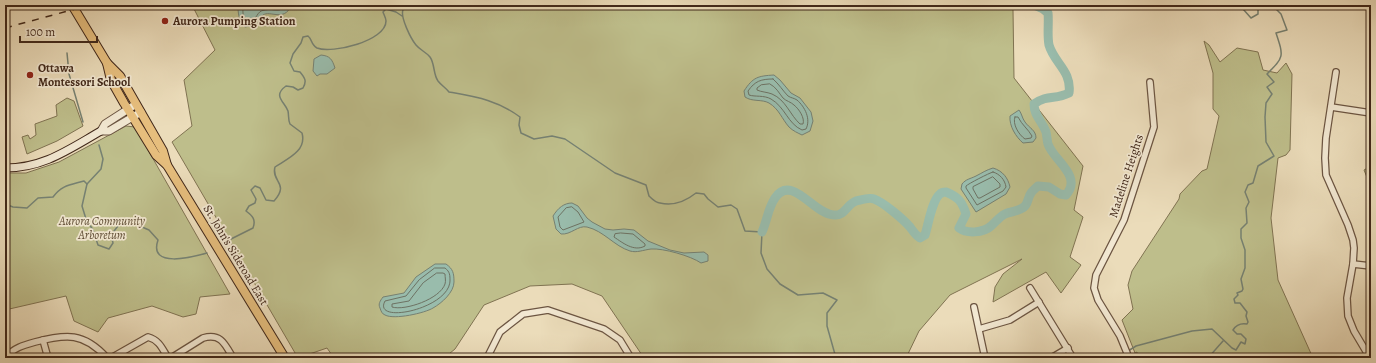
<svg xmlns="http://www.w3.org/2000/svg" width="1376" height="363" viewBox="0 0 1376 363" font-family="Alegreya,serif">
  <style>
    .green { fill: #bebe8b; stroke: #807352 }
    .water { fill: #99bcac; stroke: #768172 }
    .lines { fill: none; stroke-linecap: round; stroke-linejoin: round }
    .shore { stroke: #6d7263; stroke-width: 1 }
    .stream { stroke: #768172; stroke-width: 1.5 }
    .river { stroke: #99bcac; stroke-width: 9 }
    .minor-casing { stroke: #6c5542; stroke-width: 8 }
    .tertiary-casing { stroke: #6c5542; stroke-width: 9 }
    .secondary-casing { stroke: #41281a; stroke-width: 9 }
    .primary-casing { stroke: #41281a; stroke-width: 10 }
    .minor { stroke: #f2e8d2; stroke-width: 5.5 }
    .tertiary { stroke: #f2e8d2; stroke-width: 7 }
    .secondary { stroke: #f2e8d2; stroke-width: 7 }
    .primary { stroke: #e6be7d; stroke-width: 8 }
    .rail { stroke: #41281a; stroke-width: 1.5; stroke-dasharray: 7 7; stroke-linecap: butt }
    .poi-dot { fill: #8f2418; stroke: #f2e8d2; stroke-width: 1.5 }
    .labels { text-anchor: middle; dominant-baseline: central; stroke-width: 3.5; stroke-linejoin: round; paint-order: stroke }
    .poi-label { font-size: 12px; font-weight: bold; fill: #41281a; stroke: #f2e8d2; text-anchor: start }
    .street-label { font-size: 12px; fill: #41281a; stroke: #f2e8d2 }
    .park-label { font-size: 12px; font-style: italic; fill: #604e36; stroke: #f2e8d2 }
  </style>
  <rect width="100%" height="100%" fill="#ebdcba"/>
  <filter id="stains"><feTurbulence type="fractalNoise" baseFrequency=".005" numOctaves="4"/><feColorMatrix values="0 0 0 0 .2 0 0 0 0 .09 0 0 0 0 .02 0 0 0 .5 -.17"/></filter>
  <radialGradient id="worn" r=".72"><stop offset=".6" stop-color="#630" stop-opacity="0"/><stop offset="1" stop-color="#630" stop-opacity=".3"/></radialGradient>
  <!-- green -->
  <g class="green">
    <polygon points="192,5 1010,5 1013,10 1014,78 1083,166 1074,210 1083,217 1070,257 1081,265 1061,293 1046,272 993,302 995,287 1003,274 1022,259 950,295 919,331 906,358 644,358 602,296 572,284 530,286 484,305 455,349 444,358 334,358 327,348 298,358 172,142 192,126 184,80 215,50"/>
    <polygon points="1204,41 1209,45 1220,62 1237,48 1258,52 1263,70 1277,73 1286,63 1292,74 1290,150 1286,155 1278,158 1271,218 1278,280 1313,358 1138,358 1137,352 1135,353 1122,320 1133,309 1128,285 1132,271 1179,199 1180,194 1202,171 1207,169 1219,116 1213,109 1213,73"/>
    <polygon points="67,98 74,101 83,126 57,141 27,154 22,137 28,135 30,139 36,135 35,124 57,116 56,105"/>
    <polygon points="126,126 135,127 230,294 200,297 196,314 183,317 152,306 108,318 98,332 74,321 66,296 5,310 5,173 26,173 59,162"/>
    <polygon points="1371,166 1371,187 1364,170"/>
  </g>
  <!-- water -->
  <g class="water">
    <path d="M241,5H290L291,6C284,22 270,10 263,15C260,17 258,22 255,25L245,27C240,24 238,14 238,8Z"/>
    <path d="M321,55C330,56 332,59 335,68L327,74H320L317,76L313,71L314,59Z"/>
    <path d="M774,75L780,80L791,93L800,98L811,112L813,121L810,131L802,135C798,133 793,131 789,127C782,119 779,109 769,103C762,99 752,102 745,97L744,91C753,77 758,76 774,75Z"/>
    <path d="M1019,110C1022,114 1022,118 1025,122C1029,128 1036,130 1036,138L1033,142L1023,143C1016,137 1009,126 1010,116Z"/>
    <path d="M993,168C1003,171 1008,178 1010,187L1006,194L976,212L961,189L962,184C966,179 970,179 976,176C982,173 986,170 993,168Z"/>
    <path d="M572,203L578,206L587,218L592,222L605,229L613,230L624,229L634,230L648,241L670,250L684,253L704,252L708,255V261L701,263C691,256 663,248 651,249C643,250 637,253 630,251C614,246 604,231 587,227C578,225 571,235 561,234L556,229L553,216C558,208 564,203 572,203Z"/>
    <path d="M435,264H446C453,269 454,273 454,282C454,292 442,303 433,308C425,313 394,320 385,315C382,314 381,311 380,308C378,304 380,301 383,297L404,293L416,277Z"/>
  </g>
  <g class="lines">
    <!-- shore -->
    <g class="shore">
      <path d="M243,5C243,11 242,18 247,23C259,20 255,11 265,10C274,8 280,14 286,5"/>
      <path d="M773,79C779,84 783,91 788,96C791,98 794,98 797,100C805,107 811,119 806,129L802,130C788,124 785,107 771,99C764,95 755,97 749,95L748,91C755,81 761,79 773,79Z"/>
      <path d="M770,84C776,87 779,93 783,98C786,101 791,102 794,105C799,109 805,118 803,124H800C790,115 786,100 772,94C767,92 761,92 757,90V88L761,85Z"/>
      <path d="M1015,117H1018C1022,125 1028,129 1032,136L1031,138L1025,139C1019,135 1012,124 1015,117Z"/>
      <path d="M993,172C1000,174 1005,180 1006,187L1003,191L977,205L966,188V186C968,184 989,173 993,172Z"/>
      <polygon points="993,177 1000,184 1000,187 980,198 978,198 973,189 973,187"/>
      <polygon points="572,207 578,212 584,222 563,230 560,227 558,217 566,208"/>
      <path d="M621,233L633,234L645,244V246C634,252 623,243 614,237L615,234Z"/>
      <path d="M435,268H445C450,272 450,275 450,281C449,309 372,325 385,301L406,296L419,280Z"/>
      <path d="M437,273H443L445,274C445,277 446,281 445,284C440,299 405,311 392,307V304L409,301L423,283Z"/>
    </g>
    <!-- stream -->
    <g class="stream">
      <path d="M407,5C405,7 404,8 403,10C400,17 411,39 416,45C420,50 426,52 430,57C435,64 433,74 438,81C441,85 446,88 449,92C477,97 497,100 520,117L519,125L521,133L534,139L552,136L565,139L615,173L646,185L649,196C652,199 656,203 660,203C673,206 686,201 696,193L704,194L708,199L718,207L731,205L737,209L745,231L762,232L761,253L767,269L780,284L798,295L823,293L837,300L827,313V326L836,358"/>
      <polyline points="1244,5 1243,9 1251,18 1258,14 1258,5 1262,5"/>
      <polyline points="67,53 69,74 83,122"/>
      <path d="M99,145L103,159L101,169L87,184L82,206L86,219L93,230L98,245L109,249L113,243L111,235L121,222L128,221L149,230L158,240C148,269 193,257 207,253"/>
      <path d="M5,204L13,207L27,208L38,198L53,197C62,185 70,185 84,181L87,184"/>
      <path d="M229,240L253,228C256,220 253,216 246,211L249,206L255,203L256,199L251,190L255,186L260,188L266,200L274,201C290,183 271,182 275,167C287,159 307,151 302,133L290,124C288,120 289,116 288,111C285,102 272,96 286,86L293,87L298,90L303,88C307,81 305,78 300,72L294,71L290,63L293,54L301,43L303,37L308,36C312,39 311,45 317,48C332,54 386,41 386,21C386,18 384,15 383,12L386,9L396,12L402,16"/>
      <path d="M1117,358L1136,346L1192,331L1212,329L1232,348L1236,350L1241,342L1245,344L1246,339L1241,334H1237L1233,330C1236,325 1241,323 1247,324L1248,322L1246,316L1247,312L1240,303H1235L1234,299L1238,295L1237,293L1242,291L1243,289L1241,279L1245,268V250L1241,238V229L1247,223L1246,208L1249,202L1245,192L1248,185L1253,183L1258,166L1274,156L1266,142L1265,117L1266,103L1272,94L1267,87L1274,82L1267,74C1284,57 1284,57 1276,33L1287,30L1281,14L1272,5"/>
      <polyline points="1208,358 1223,341"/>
    </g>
    <!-- river -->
    <path class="river" d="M762,232C767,221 768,208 775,198C792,173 814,215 834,215C845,216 847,204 856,201C861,200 869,197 874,199C883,202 903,219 910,227C913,231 915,235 920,238L925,235C928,226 932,200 940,194C941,193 944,192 946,192C958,197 962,201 966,214L959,228C967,234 983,233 991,226C996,222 999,217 1005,214C1011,211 1019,212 1025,206C1028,203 1028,197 1031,193C1033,190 1036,188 1038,186L1049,187L1060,194L1066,195C1083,176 1053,160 1048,144C1047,141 1047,136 1046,132C1042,121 1034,116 1034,104C1048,94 1055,100 1069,93C1072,71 1054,63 1049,45C1047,35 1049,23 1048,13L1043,9L1034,5"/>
    <!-- minor casing -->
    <g class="minor-casing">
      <g id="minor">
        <polyline points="1336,72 1326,138 1325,158 1326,175 1348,225 1353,240 1354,248 1353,264 1347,298 1348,316 1354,331 1370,358"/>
        <polyline points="1331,107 1371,113"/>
        <polyline points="1353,264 1371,266"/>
        <polyline points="1030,288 1073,358"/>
        <polyline points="974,307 985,358"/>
        <polyline points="979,329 1010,320 1039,302"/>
        <polyline points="43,340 48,358"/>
        <path d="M5,358C13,348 24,345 35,342C66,334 84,332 107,358"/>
        <path d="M111,358L148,337C159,340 162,348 168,358"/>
        <path d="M171,358L203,338C221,333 225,344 233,358"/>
        <polyline points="487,358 500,332 523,314 548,310 604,329 620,340 631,358"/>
        <polyline points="1051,358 1068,348"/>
        <polyline points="1127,358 1127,353 1120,336 1098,300 1094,288 1096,275 1124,220 1154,127 1150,82"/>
      </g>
    </g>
    <!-- tertiary casing -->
    <g class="tertiary-casing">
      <polyline id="tertiary" points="133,106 105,124 101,131 109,131 141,112"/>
    </g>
    <!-- secondary casing -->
    <g class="secondary-casing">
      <path id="secondary" d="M5,168C44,168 69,149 101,131"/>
    </g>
    <!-- primary casing -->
    <g class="primary-casing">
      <g id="primary">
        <polyline points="72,5 107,63 120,76 163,151 167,165"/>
        <polyline points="107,63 111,80 124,103 156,155 167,165 285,358"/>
      </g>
    </g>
    <!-- minor -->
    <use href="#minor" class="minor"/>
    <!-- tertiary -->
    <use href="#tertiary" class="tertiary"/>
    <!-- secondary -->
    <use href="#secondary" class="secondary"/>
    <!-- primary -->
    <use href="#primary" class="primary"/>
    <!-- rail -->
    <polyline class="rail" points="5,28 90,5"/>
  </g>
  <!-- markers -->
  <g class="poi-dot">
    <circle cx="165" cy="21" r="4"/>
    <circle cx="30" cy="75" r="4"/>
  </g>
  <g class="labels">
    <!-- poi labels -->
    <g class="poi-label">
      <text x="173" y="21">Aurora Pumping Station</text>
      <text x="38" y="68">Ottawa<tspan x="38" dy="14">Montessori School</tspan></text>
    </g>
    <!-- street labels -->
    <g class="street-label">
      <text transform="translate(1126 176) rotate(-72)">Madeline Heights</text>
      <text transform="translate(236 255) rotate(59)">St. John's Sideroad East</text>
    </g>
    <!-- park labels -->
    <g class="park-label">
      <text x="102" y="221">Aurora Community<tspan x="102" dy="14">Arboretum</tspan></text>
    </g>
  </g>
  <!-- margin -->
  <rect width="1376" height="363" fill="none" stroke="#ebdcba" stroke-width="20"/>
  <rect x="6" y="6" width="1364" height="351" fill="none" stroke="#41281a" stroke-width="2"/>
  <rect x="10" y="10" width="1356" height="343" fill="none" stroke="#41281a"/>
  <!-- scale -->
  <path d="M20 36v6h77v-6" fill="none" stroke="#41281a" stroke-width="2"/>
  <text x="26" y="36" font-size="12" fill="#41281a" stroke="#f2e8d2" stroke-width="3" paint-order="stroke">100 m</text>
  <rect width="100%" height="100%" filter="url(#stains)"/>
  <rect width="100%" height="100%" fill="url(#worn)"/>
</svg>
